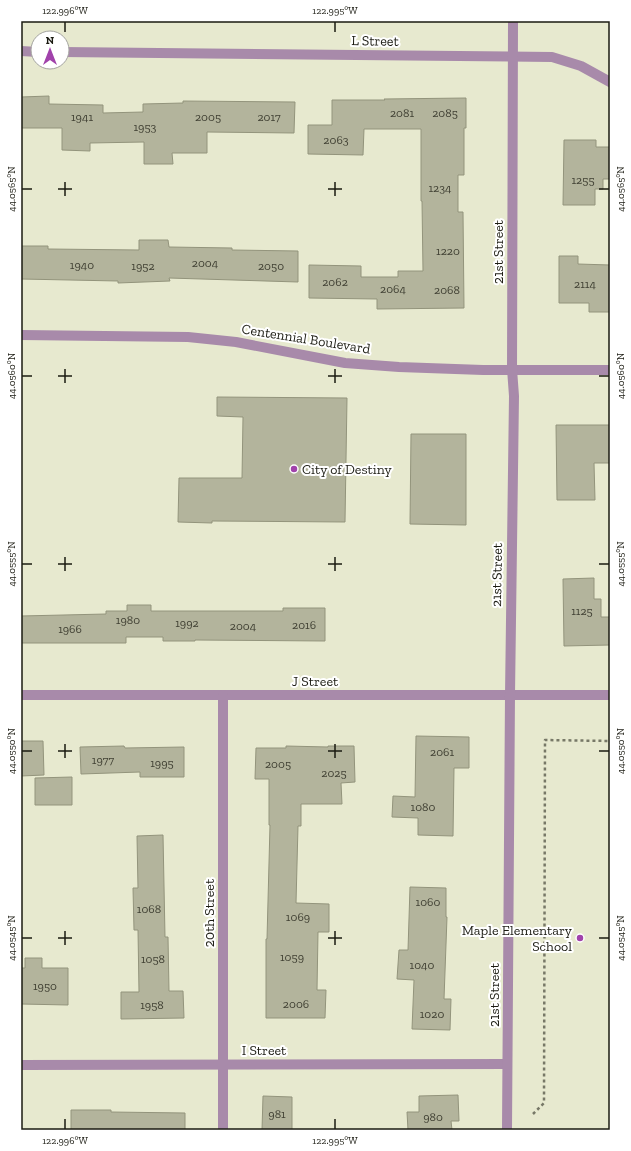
<svg xmlns="http://www.w3.org/2000/svg" width="631" height="1151" viewBox="0 0 631 1151" font-family="'Zilla Slab',serif">
  <style>
    .building { fill: #b3b49c; stroke: #93947c }
    .lines { fill: none; stroke-linecap: round; stroke-linejoin: round }
    .path { stroke: #777867; stroke-width: 2.5; stroke-dasharray: 3 3; stroke-linecap: butt }
    .minor { stroke: #a88aaa; stroke-width: 10 }
    .tertiary { stroke: #a88aaa; stroke-width: 10 }
    .ticks { fill: none; stroke: #1b1b12; stroke-width: 1.5 }
    .poi-dot { fill: #a142ab; stroke: #fff; stroke-width: 1.5 }
    .labels { text-anchor: middle; dominant-baseline: central; stroke-width: 4; stroke-linejoin: round; paint-order: stroke }
    .number-label { font-size: 12px; fill: #414134 }
    .street-label { font-size: 14px; fill: #1b1b12; stroke: #fff }
    .poi-label { font-size: 14px; fill: #1b1b12; stroke: #fff; text-anchor: start }
    .neatline { fill: none; stroke: #1b1b12; stroke-width: 1.5 }
    .ticks-label { font-size: 10px; text-anchor: middle; fill: #1b1b12 }
  </style>
  <rect width="100%" height="100%" fill="#e7e9cf"/>
  <!-- building -->
  <g class="building">
    <polygon points="49,96 49,104 103,105 103,113 143,112 143,104 183,103 183,101 295,102 294,133 207,132 207,153 172,153 173,164 144,164 144,142 90,143 90,151 62,150 62,128 21,128 21,97"/>
    <polygon points="466,98 466,128 464,128 464,175 458,175 458,212 463,212 464,308 377,309 377,299 309,298 309,265 361,266 361,277 398,277 398,271 423,271 422,201 421,201 421,129 364,129 363,155 308,154 308,125 332,125 332,100 385,100 384,99"/>
    <polygon points="564,140 596,140 596,147 610,147 610,179 603,179 603,189 595,189 595,205 563,205"/>
    <polygon points="139,240 168,240 169,247 232,248 232,250 298,251 298,282 169,278 170,281 118,283 118,281 21,279 21,246 48,246 48,249 139,250"/>
    <polygon points="559,256 578,256 578,264 610,265 610,312 589,312 589,303 559,303"/>
    <polygon points="217,397 347,398 345,522 212,521 212,523 178,522 179,478 242,478 243,417 217,416"/>
    <polygon points="556,425 610,425 610,463 594,463 595,500 557,500"/>
    <polygon points="411,434 466,434 466,525 410,524"/>
    <polygon points="594,578 594,599 601,599 601,617 610,617 610,645 564,646 563,579"/>
    <polygon points="127,605 151,605 151,611 283,611 283,608 325,608 325,641 195,640 195,641 163,641 163,637 126,637 126,643 21,643 21,616 106,614 106,611 127,611"/>
    <polygon points="416,736 469,737 469,768 454,768 453,836 418,835 418,818 392,817 393,796 415,797"/>
    <polygon points="21,741 43,741 44,775 21,776"/>
    <polygon points="124,746 125,748 184,747 184,777 140,777 140,772 81,774 80,747"/>
    <polygon points="286,746 328,747 328,746 354,746 355,782 341,783 342,804 301,804 301,826 298,826 296,903 329,904 329,932 318,932 317,990 326,990 325,1018 266,1018 266,939 267,939 270,825 269,825 269,779 255,779 256,748 286,748"/>
    <polygon points="72,777 72,805 35,805 35,778"/>
    <polygon points="163,835 165,937 168,937 169,991 183,991 184,1018 121,1019 121,992 139,992 138,930 134,930 133,888 138,888 137,836"/>
    <polygon points="410,887 446,888 446,917 447,917 444,999 451,999 450,1030 412,1029 414,980 397,979 399,950 408,950"/>
    <polygon points="25,958 42,958 42,968 68,968 68,1005 21,1004 21,968 25,968"/>
    <polygon points="458,1095 459,1121 451,1121 452,1130 408,1130 407,1112 419,1112 419,1096"/>
    <polygon points="263,1096 292,1097 292,1130 262,1130"/>
    <polygon points="71,1110 111,1110 111,1112 185,1113 185,1130 71,1130"/>
  </g>
  <g class="lines">
    <!-- path -->
    <polyline class="path" points="533,1114 544,1103 545,740 610,741"/>
    <!-- minor -->
    <g class="minor">
      <polyline points="21,51 38,52"/>
      <polyline points="62,52 552,57 581,66 610,82"/>
      <polyline points="21,695 610,695"/>
      <polyline points="21,1065 507,1064"/>
      <polyline points="223,1130 223,695"/>
    </g>
    <!-- tertiary -->
    <g class="tertiary">
      <polyline points="21,335 188,337 236,342 345,363 399,367 483,370 610,370"/>
      <polyline points="507,1130 510,695 514,396 512,369 513,21"/>
    </g>
  </g>
  <!-- ticks -->
  <path class="ticks" d="M65,22V32M335,22V32M65,182V196M335,182V196M22,189H32M58,189H72M328,189H342M599,189H609M65,369V383M335,369V383M22,376H32M58,376H72M328,376H342M599,376H609M65,557V571M335,557V571M22,564H32M58,564H72M328,564H342M599,564H609M65,744V758M335,744V758M22,751H32M58,751H72M328,751H342M599,751H609M65,931V945M335,931V945M22,938H32M58,938H72M328,938H342M599,938H609M65,1119V1129M335,1119V1129"/>
  <!-- markers -->
  <g class="poi-dot">
    <circle cx="294" cy="469" r="4"/>
    <circle cx="580" cy="938" r="4"/>
  </g>
  <g class="labels">
    <!-- number labels -->
    <g class="number-label">
      <text x="402" y="113">2081</text>
      <text x="445" y="113">2085</text>
      <text x="82" y="117">1941</text>
      <text x="208" y="117">2005</text>
      <text x="269" y="117">2017</text>
      <text x="145" y="127">1953</text>
      <text x="336" y="140">2063</text>
      <text x="583" y="180">1255</text>
      <text x="440" y="188">1234</text>
      <text x="448" y="251">1220</text>
      <text x="205" y="263">2004</text>
      <text x="82" y="265">1940</text>
      <text x="143" y="266">1952</text>
      <text x="271" y="266">2050</text>
      <text x="335" y="282">2062</text>
      <text x="585" y="284">2114</text>
      <text x="393" y="289">2064</text>
      <text x="447" y="290">2068</text>
      <text x="582" y="611">1125</text>
      <text x="128" y="620">1980</text>
      <text x="187" y="623">1992</text>
      <text x="304" y="625">2016</text>
      <text x="243" y="626">2004</text>
      <text x="70" y="629">1966</text>
      <text x="442" y="752">2061</text>
      <text x="103" y="760">1977</text>
      <text x="162" y="763">1995</text>
      <text x="278" y="764">2005</text>
      <text x="334" y="773">2025</text>
      <text x="423" y="807">1080</text>
      <text x="428" y="902">1060</text>
      <text x="149" y="909">1068</text>
      <text x="298" y="917">1069</text>
      <text x="292" y="957">1059</text>
      <text x="153" y="959">1058</text>
      <text x="422" y="965">1040</text>
      <text x="45" y="986">1950</text>
      <text x="296" y="1004">2006</text>
      <text x="152" y="1005">1958</text>
      <text x="432" y="1014">1020</text>
      <text x="277" y="1114">981</text>
      <text x="433" y="1117">980</text>
    </g>
    <!-- street labels -->
    <g class="street-label">
      <text transform="translate(375 41) rotate(1)">L Street</text>
      <text transform="translate(498 252) rotate(-90)">21st Street</text>
      <text transform="translate(306 339) rotate(9)">Centennial Boulevard</text>
      <text transform="translate(497 575) rotate(-89)">21st Street</text>
      <text x="315" y="681">J Street</text>
      <text transform="translate(209 913) rotate(-90)">20th Street</text>
      <text transform="translate(494 995) rotate(-90)">21st Street</text>
      <text x="264" y="1050">I Street</text>
    </g>
    <!-- poi labels -->
    <g class="poi-label">
      <text x="302" y="469">City of Destiny</text>
      <text x="572" y="930" text-anchor="end">Maple Elementary<tspan x="572" dy="16">School</tspan></text>
    </g>
  </g>
  <!-- border -->
  <rect width="631" height="1151" fill="none" stroke="#ffffff" stroke-width="44"/>
  <!-- north arrow -->
  <g transform="translate(50 50)"><circle r="19" fill="#ffffff" stroke="#a4a4a0"/>
  <path d="M0-3L7 15L0 10L-7 15Z" fill="#a142ab"/>
  <text y="-6" font-size="11" font-weight="bold" text-anchor="middle" fill="#1b1b12">N</text>
  </g>
  <rect x="22" y="22" width="587" height="1107" class="neatline"/>
  <g class="ticks-label">
    <text x="65" y="14">122.996°W</text>
    <text x="335" y="14">122.995°W</text>
    <text transform="translate(11 189) rotate(-90)" y="4">44.0565°N</text>
    <text transform="translate(620 189) rotate(-90)" y="4">44.0565°N</text>
    <text transform="translate(11 376) rotate(-90)" y="4">44.0560°N</text>
    <text transform="translate(620 376) rotate(-90)" y="4">44.0560°N</text>
    <text transform="translate(11 564) rotate(-90)" y="4">44.0555°N</text>
    <text transform="translate(620 564) rotate(-90)" y="4">44.0555°N</text>
    <text transform="translate(11 751) rotate(-90)" y="4">44.0550°N</text>
    <text transform="translate(620 751) rotate(-90)" y="4">44.0550°N</text>
    <text transform="translate(11 938) rotate(-90)" y="4">44.0545°N</text>
    <text transform="translate(620 938) rotate(-90)" y="4">44.0545°N</text>
    <text x="65" y="1144">122.996°W</text>
    <text x="335" y="1144">122.995°W</text>
  </g>
</svg>
